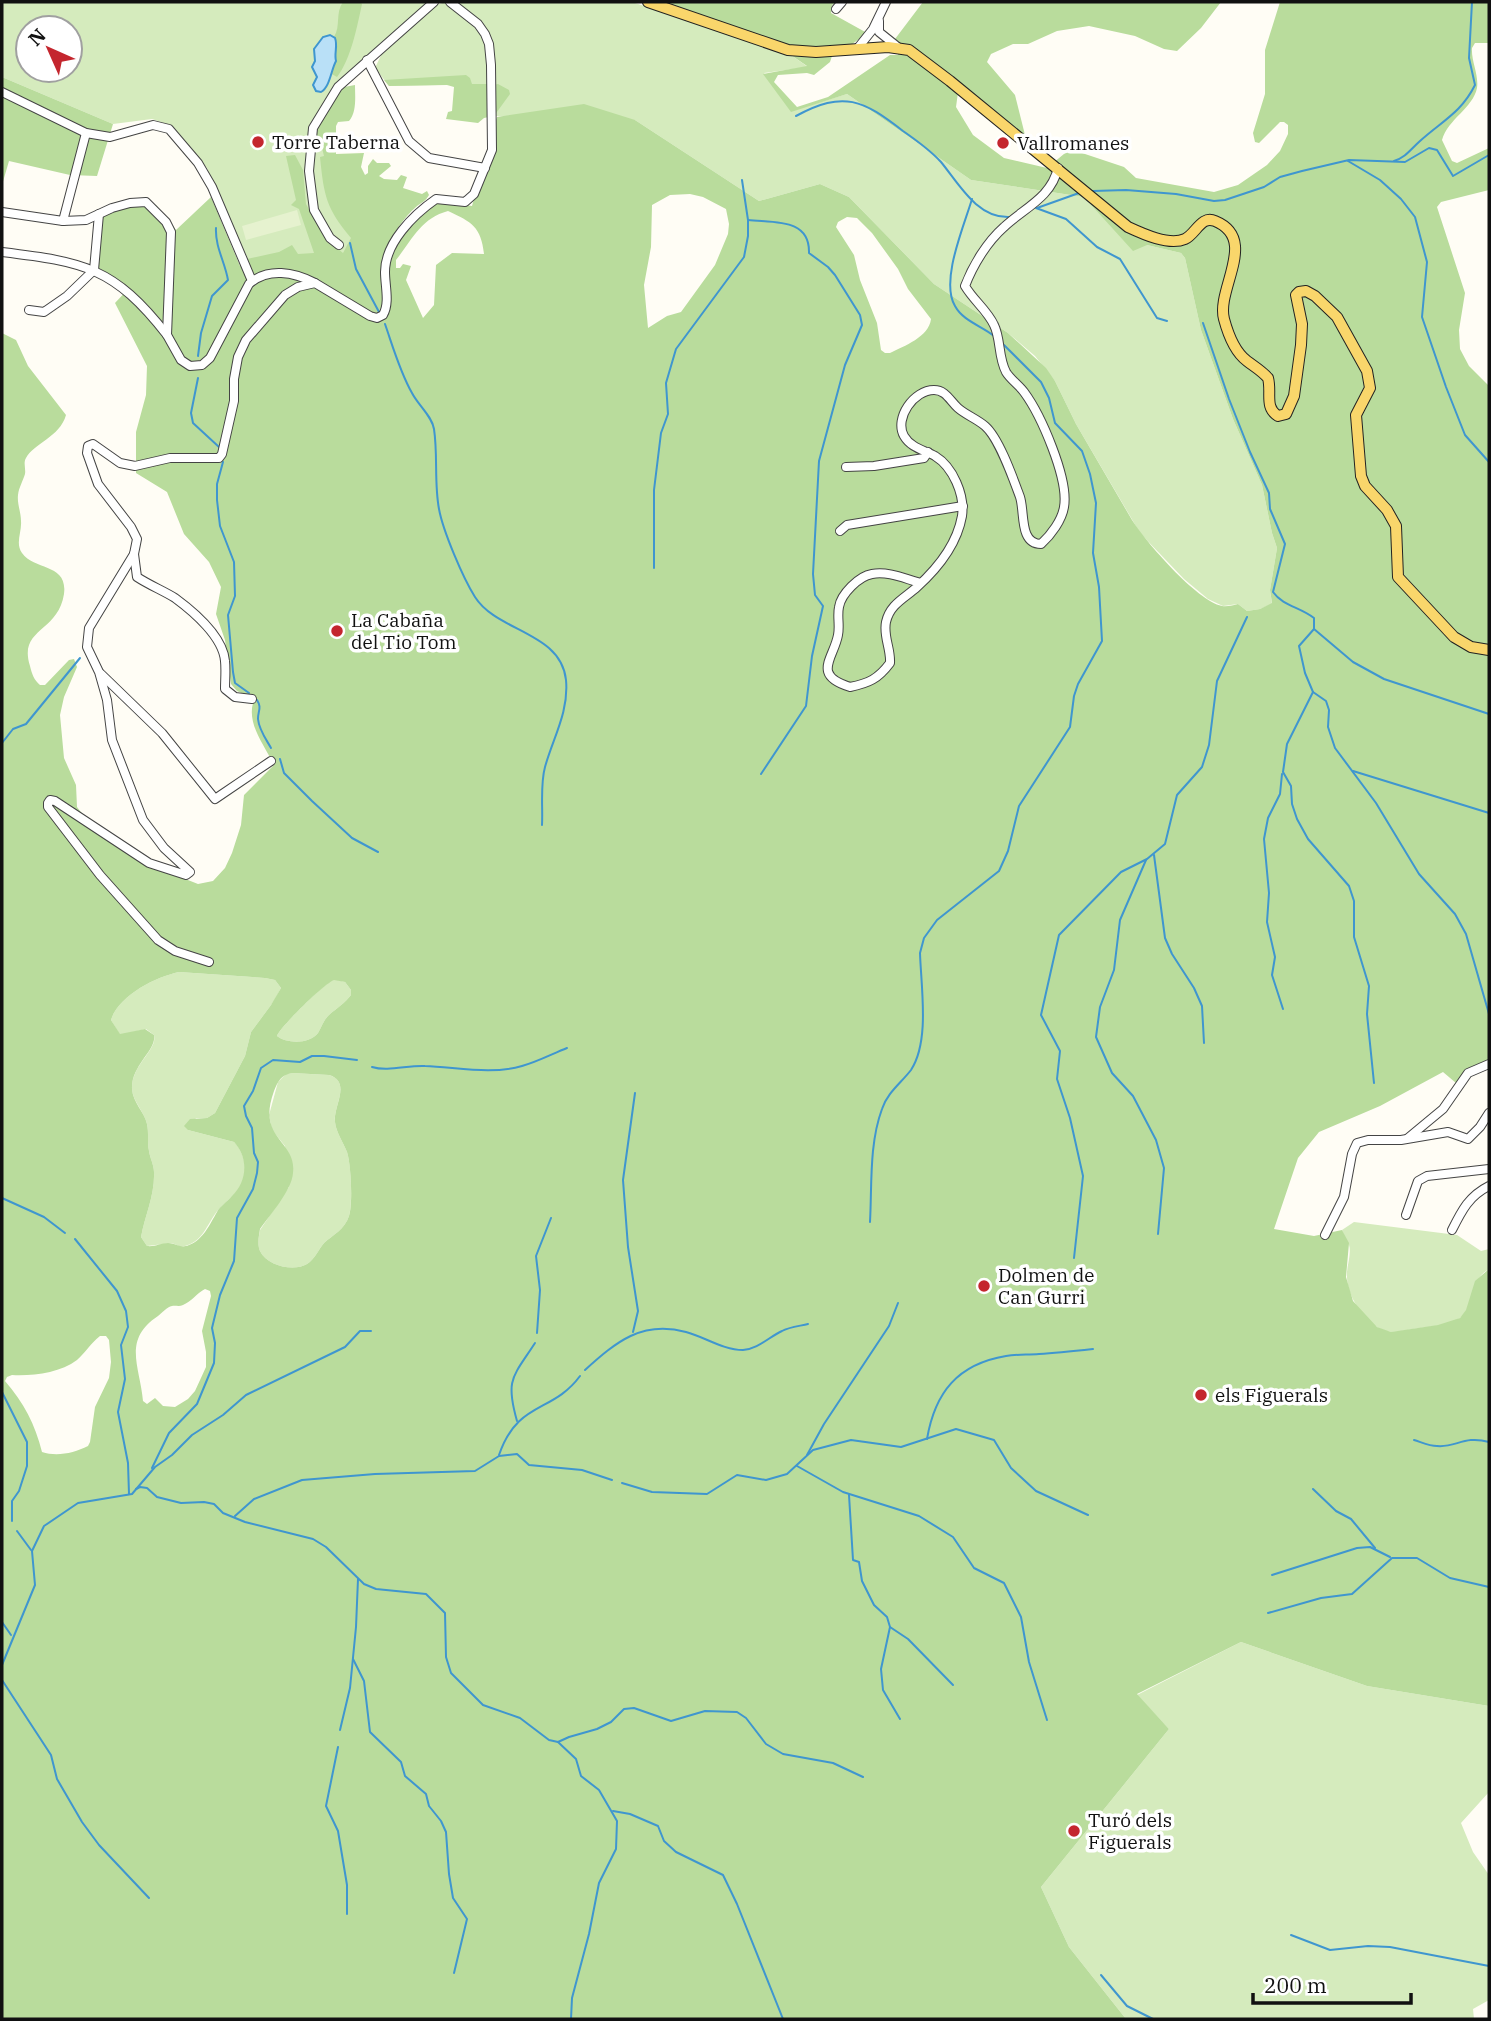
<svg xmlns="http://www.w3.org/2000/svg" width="1491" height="2021" viewBox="0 0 1491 2021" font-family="'IBM Plex Serif',serif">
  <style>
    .green { fill: #d5ebbd; fill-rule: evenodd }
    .forest { fill: #b9dc9c; fill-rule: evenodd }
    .pitch { fill: #e6f2cf }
    .water { fill: #b9e0f7; stroke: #3f96cf; stroke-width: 2 }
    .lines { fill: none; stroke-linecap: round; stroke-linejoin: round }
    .stream { stroke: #3f96cf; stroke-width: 2 }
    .minor-casing { stroke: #444; stroke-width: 10 }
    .major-casing { stroke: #222; stroke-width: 12 }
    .minor { stroke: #fff; stroke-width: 8 }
    .major { stroke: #f9d66b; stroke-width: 10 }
    .poi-dot { fill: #c4262e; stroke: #fff; stroke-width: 2.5 }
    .labels { text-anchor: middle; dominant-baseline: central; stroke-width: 7; stroke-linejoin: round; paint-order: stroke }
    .poi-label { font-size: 19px; fill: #111; stroke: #fff; text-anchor: start }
  </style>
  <rect width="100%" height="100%" fill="#fffdf5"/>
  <!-- green -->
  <g class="green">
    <path d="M2,2H429L343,86L320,122L356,235L345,259L250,264L207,168L170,125L152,119L113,124L2,77ZM28,28H70V70H28Z"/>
    <polygon points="445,2 632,2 788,53 808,67 764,73 791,111 847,94 971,180 1084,197 1147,245 1181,253 1185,258 1201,330 1233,419 1262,485 1272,533 1277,548 1270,590 1272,604 1260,609 1247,611 1238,604 1223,606 1208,599 1184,579 1140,533 1076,424 1055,381 1035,356 1008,333 934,284 849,197 820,184 759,201 635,120 494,116 487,84 389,86 375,68 384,49 434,6"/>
    <path d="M179,972L265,978L275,980L281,988L274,1001L251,1032L245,1056L215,1113L207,1118H196L188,1130L234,1142C246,1154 249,1175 239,1189C233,1197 225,1202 219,1209C206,1224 204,1243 181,1247L172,1243L147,1246L141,1237C145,1215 155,1195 154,1172C154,1165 150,1158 149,1151C147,1142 149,1133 147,1124C144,1111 133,1102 132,1089C131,1065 158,1050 154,1035L146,1029L120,1035L111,1020C119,995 156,977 179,972Z"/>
    <path d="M334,979L345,982L351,990V995C345,1003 337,1008 330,1014C324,1019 322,1026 318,1033C310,1044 287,1044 277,1036C280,1027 325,983 334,979Z"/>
    <path d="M292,1073L329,1075C352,1082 333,1106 335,1122C336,1132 343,1142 347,1152C351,1164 353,1204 349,1216C345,1229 333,1235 324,1243C318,1250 315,1259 307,1264C294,1272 267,1266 260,1251C257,1245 259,1236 260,1230L289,1187L285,1146L272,1130L269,1115L278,1082L286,1074Z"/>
    <path d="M1354,1222L1457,1235L1481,1251L1489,1249V1269C1467,1282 1476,1306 1460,1318C1447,1326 1427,1327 1413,1329C1406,1330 1398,1332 1391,1332C1369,1330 1347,1298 1347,1277C1346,1267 1352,1254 1349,1245C1347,1240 1344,1235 1342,1230Z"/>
    <polygon points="1241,1642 1367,1686 1489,1706 1489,1792 1461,1823 1473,1852 1489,1875 1489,2000 1473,2009 1474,2019 1126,2019 1069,1947 1041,1887 1169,1729 1137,1695"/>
  </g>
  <!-- forest -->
  <g class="forest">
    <path d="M343,2H360L362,4C357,27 351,59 337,77L330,73L336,61L334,53L336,42L334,37C341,26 335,13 343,2Z"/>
    <path d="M643,2H837L832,5L831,13L867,33L851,45L835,47L830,62L814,75L807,73L778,75L774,82L797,107L828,97L890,55H898L900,44L895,39L923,2H1221L1201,28L1177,51L1164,49L1135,36L1089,26L1057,31L1028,44H1013L991,54L987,62L1015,95L1026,139L959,85L956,107L973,135L1004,158L1047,168L1070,149L1124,167L1136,178L1214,192L1238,185L1267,165L1280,151L1288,134V125L1284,122H1280L1259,143L1255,142L1253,133L1265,94V50L1280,2H1489V43H1475L1472,48C1471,61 1479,75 1477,88C1473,108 1448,119 1442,140L1452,161L1457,163L1489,148V190L1441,202L1437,207L1465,293L1459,330L1460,349L1469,366L1489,386V1060L1465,1070L1456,1083L1443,1072L1380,1106L1319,1132L1298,1158L1274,1229L1314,1236L1342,1230L1349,1243L1346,1277L1353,1301L1377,1327L1391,1332L1438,1325L1460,1318L1466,1310L1475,1281L1489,1269V1706L1367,1686L1241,1642L1137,1694L1169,1729L1041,1887L1069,1947L1126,2019H2V333L16,340L28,366L66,415C60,437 33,444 26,458C23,463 26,469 25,474C23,481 19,487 18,495C17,504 21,512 21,521C22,532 15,543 22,553C35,571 68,563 64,594C58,633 18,628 30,666C32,674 34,680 40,685H45L69,660L74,659L77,667L64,697L60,715L64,758L76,785L77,807L96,832L140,861L198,884L213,881L225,868L232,853L241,825L244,795L274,765C265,746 247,725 253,703L246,695L237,691L231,684L225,640L216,614L221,587L209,562L184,534L167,492L136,473V432L146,395L147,366L115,303L129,288L96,268L100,218L119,208L156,205L176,230L211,197L240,266L249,264L247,259L279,252L292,245L298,254L314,253L299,209L291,205L296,200L286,156L295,155L303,170L306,204L325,238L343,253L351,238C326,208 324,196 320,157L324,156L319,136H314L313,128L339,88L355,85C355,96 357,112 349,121L338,122L336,126V154L364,153L361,167L365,175L368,173V166L373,159L377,163H389L391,166L379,176L384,179L397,180L401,175L407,177L403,188L422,194L427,191L429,195C425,202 422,202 416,207C405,216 393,234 387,247L393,249C404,234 420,205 439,202C450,200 462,204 472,206L497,117L584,104L635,120L759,201L820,184L849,197L934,284L1008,333L1046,368L1055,381L1076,424L1132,520C1145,541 1197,601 1222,606C1227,607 1234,605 1238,604L1247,611L1260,609L1272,603L1270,590L1277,548L1272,533L1262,485L1233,419L1201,330L1185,258L1181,253L1147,245L1133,251L1084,197L971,180L847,94L791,112L763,74L807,66L788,53L643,6ZM690,194L703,197L726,209L729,224L728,234L715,265L681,312L667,316L648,328L644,285L651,247L652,205L670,195ZM448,211C472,222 481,227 484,254L452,253L436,265L434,305L423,318L406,280L411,266L403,264L400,268H396V260C412,240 421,218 448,211ZM847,217L857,218L872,233L898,269L908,289L931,319C929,337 904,346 890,353H885L881,350L877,323L860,280L854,255L836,227L838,222ZM179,972L265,978L275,980L281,988L271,1005L251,1032L245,1056L215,1113L207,1118L190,1119L184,1126L188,1130L234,1142C249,1158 247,1182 232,1196C227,1202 220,1206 217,1212C210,1224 203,1240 189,1245C180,1249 176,1243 168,1243C161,1243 155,1247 147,1246L141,1237C145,1215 155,1195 154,1172C154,1165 150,1158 149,1151C147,1142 149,1133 147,1124C144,1111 133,1103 132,1089C131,1065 157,1050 154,1035L145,1029L120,1034L111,1020C119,995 156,977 179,972ZM334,980L345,982L351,990V995C345,1003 337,1008 330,1014C324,1019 322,1026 318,1033C310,1044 287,1044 277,1036C280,1027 325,983 334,980ZM292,1073L329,1075C352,1082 333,1106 335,1122C336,1132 343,1142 347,1152C351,1164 353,1204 349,1216C345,1229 333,1235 324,1243C318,1250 315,1259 307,1264C294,1272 267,1266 260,1251C257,1244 259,1236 260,1229C270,1215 292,1190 293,1173C297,1140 256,1140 274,1091C278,1081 281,1075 292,1073ZM205,1289L210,1291L211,1296L202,1331L206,1352V1367L195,1391L188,1399L175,1407L163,1406L155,1398L147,1404L143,1401C140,1366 122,1340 158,1316C162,1313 167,1307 172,1306C175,1305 179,1307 183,1305C191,1302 197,1293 205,1289ZM100,1336H106L109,1340L111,1362L109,1378L95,1407L90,1442L88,1446C74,1453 57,1457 42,1452C35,1424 24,1403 5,1381L7,1377L12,1375C33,1376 60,1373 77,1360C85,1353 91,1343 100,1336Z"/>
    <polygon points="466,75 470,78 472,84 487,84 488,86 498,84 509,90 510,94 494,116 484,118 478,123 446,119 448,112 452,111 454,87 447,85 389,86 384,80"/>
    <polygon points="2,77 113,124 97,176 70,175 9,161 2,185"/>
  </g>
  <!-- pitch -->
  <polygon class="pitch" points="297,210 301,225 246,240 242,226"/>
  <!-- water -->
  <path class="water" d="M330,35L335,38C338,46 334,53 336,61C331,70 330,87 321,92L316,91L313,85L317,77L312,67L315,61L314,49L323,37Z"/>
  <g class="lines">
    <!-- stream -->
    <g class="stream">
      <path d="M796,116C844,90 863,100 903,131C916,140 930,150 941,162C959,184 977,218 1009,217"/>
      <polyline points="1348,161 1380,180 1401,199 1415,217 1427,262 1422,317 1446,387 1465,435 1489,462"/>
      <path d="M1394,161C1406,157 1410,150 1420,141C1442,121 1461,113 1475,85L1469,58L1472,2"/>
      <polyline points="1093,191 1126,190 1176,194 1214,201 1225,200 1264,187 1280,177 1302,171 1349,160 1405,162 1429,148 1437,150 1453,176 1489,155"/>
      <path d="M972,199C964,226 940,281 955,306C963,321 982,326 994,336"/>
      <polyline points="1036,208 1066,219 1097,247 1120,259 1157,318 1167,321"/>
      <polyline points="1037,208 1079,193"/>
      <path d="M748,220C774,223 810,218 809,253L828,267L835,275L860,315L862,325L845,365L819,461L813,574L815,595L823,606L812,656L806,706L761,774"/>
      <polyline points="350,243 356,269 379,312"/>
      <path d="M1203,323L1229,399L1250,452L1269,493L1270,509L1285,544L1273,592C1283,606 1300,607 1314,618V629L1299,646L1305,673L1313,692L1326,701L1329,710L1328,727L1335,748L1376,803L1419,874L1455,914L1466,934L1489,1014"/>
      <path d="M385,324C393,347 400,372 412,393C418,405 432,416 434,429C438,455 434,483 439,509C443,531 463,578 475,597C497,632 561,632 566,680C569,712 553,738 545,767C540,785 543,807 542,825"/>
      <path d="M198,356L201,333L212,296L228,280C225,262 215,247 216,228"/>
      <polyline points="198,378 191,413 193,423 219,447"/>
      <polyline points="223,462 217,484 217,500 220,526 234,562 235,596 228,615 233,672 235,683 249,693"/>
      <polyline points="654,568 654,490 661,433 668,414 666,383 676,349 744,257 748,236 748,220 742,180"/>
      <polyline points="1314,629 1353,662 1384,679 1489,714"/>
      <polyline points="1313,692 1287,744 1283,772 1291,786 1292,804 1297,819 1308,839 1349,886 1354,901 1354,937 1369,986 1367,1014 1374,1083"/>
      <path d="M257,700C262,708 258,710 258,719C259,730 266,739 271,748"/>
      <polyline points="2,743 13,729 26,724 80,658"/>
      <polyline points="280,759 284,773 312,801 352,838 378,852"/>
      <polyline points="1353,771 1489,813"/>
      <polyline points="1282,774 1280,794 1268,818 1264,839 1269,893 1267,922 1275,957 1272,975 1283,1009"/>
      <polyline points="1154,855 1165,938 1172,954 1194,988 1202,1006 1204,1043"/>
      <polyline points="1146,860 1120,920 1114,970 1100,1007 1096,1037 1112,1073 1133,1096 1156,1140 1164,1168 1158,1234"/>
      <path d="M372,1067C388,1072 408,1065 425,1066C456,1067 491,1075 522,1066C537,1062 552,1054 567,1048"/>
      <polyline points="2,1198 44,1217 65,1233"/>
      <path d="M870,1222C872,1186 869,1144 882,1109C887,1093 901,1083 911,1070C930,1041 921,987 920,953L924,938L937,920L999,871L1008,851L1019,806L1070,727L1074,696L1078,684L1102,641L1099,587L1093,553L1096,503L1090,474L1082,451L1055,423L1049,398L1041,382L1004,345"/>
      <polyline points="75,1239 117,1291 126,1311 128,1327 121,1345 125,1379 118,1412 128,1463 129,1494"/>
      <polyline points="1074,1258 1083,1176 1070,1118 1057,1079 1060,1051 1041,1015 1059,935 1121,872 1147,859 1165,844 1177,795 1202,767 1209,745 1217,681 1247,617"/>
      <polyline points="633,1332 638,1311 628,1247 623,1180 635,1093"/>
      <polyline points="537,1333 540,1290 536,1256 551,1218"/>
      <path d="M585,1370C616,1342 642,1320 686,1332C705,1337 723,1350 743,1350C758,1349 769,1337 782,1331C789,1327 800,1326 808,1324"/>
      <polyline points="2,1392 27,1442 27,1466 19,1491 12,1501 12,1521"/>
      <path d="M517,1421C505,1379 513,1377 535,1343"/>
      <path d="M927,1439C935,1392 958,1364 1006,1356C1017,1354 1028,1355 1039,1354C1057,1353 1075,1351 1093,1349"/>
      <path d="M1414,1440C1421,1442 1429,1446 1437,1446C1456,1448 1464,1435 1489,1442"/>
      <path d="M499,1455C518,1400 552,1414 580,1376"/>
      <polyline points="807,1455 824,1424 889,1326 898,1303"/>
      <polyline points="797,1466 843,1492 919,1516 953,1537 974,1568 1004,1583 1021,1617 1029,1662 1047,1720"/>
      <polyline points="152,1468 169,1433 197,1404 214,1363 215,1343 212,1328 220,1295 234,1261 237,1218 253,1189 257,1173 258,1162 254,1153 252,1128 246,1116 244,1106 253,1091 261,1068 273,1060 300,1062 312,1056 324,1056 357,1060"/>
      <polyline points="622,1483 652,1492 707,1494 737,1475 766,1480 787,1474 813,1450 851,1440 901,1447 956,1429 994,1440 1011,1468 1036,1491 1088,1515"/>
      <polyline points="136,1489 140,1487 147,1488 157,1497 181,1503 204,1502 214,1504 223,1513 245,1522 313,1539 326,1547 364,1584 376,1589 426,1594 445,1613 446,1657 451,1673 483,1705 520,1718 549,1740 558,1742 569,1737 597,1729 611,1722 624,1709 634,1708 671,1721 705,1711 737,1712 746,1718 766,1744 783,1754 833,1763 863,1777"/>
      <polyline points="1313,1489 1336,1511 1351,1519 1375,1548"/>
      <polyline points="849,1495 853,1560 859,1562 862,1581 874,1605 887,1617 890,1627 881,1669 883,1690 900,1719"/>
      <polyline points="235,1516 254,1499 302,1480 375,1474 475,1471 499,1456 517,1454 529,1465 582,1470 612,1480"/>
      <polyline points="17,1531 31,1550"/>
      <polyline points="1272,1575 1357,1548 1370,1547 1390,1557"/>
      <polyline points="1268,1613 1321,1598 1352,1594 1392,1558 1417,1558 1450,1578 1489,1587"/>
      <polyline points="2,1622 11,1635"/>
      <polyline points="890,1627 908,1639 953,1685"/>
      <polyline points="353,1659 364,1681 370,1732 401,1762 405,1776 426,1794 429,1806 441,1821 446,1832 449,1874 453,1898 467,1919 454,1973"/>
      <polyline points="2,1665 35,1585 32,1551 44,1526 78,1503 132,1494 155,1467 172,1455 192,1435 223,1415 246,1395 345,1347 360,1331 371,1331"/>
      <polyline points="2,1680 51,1755 57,1779 82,1822 99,1845 149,1898"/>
      <polyline points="340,1730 350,1688 356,1627 358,1579"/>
      <polyline points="558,1742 576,1759 581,1776 599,1790 617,1821 616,1849 599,1883 589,1934 572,1998 571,2019"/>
      <polyline points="338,1747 326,1806 338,1831 347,1885 347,1914"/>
      <polyline points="613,1811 630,1814 658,1826 664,1841 676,1852 723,1875 737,1904 783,2019"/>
      <polyline points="1291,1935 1330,1950 1368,1946 1390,1947 1489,1966"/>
      <polyline points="1101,1975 1127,2006 1153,2019"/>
    </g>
    <!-- minor casing -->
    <g class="minor-casing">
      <g id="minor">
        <polyline points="836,9 842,2"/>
        <polyline points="879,21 879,32 899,48"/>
        <polyline points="857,49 873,29 886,2"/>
        <polyline points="367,60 409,141 429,158 485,168"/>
        <polyline points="2,92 86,133 110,137 153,125 169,129 198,163 212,187 252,281"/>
        <path d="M2,212L63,221L86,220L112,208L130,203L146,202L166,222L171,232L167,335L181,360L190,366L202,365L210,358L249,284C268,267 294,272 315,283"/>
        <polyline points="63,221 86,133"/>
        <polyline points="339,245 330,238 314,210 309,171 313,128 338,87 434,2"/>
        <path d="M2,252C84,262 114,267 167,335"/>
        <polyline points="29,310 44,312 67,296 94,270 99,214"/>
        <polyline points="846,467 874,466 924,458 928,452"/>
        <polyline points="840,531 847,525 963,506"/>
        <path d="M134,554L137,577C149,585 164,591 175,598C194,612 223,637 225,661C226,670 225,680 225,689L235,697L252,699"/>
        <path d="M921,583C905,579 889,571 872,574C859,576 841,594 839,607C837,616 840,626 838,635C834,658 811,675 850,687C869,683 878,679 890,663C891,649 883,636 886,622C890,604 905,598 917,587C938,568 957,544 962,516C965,495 953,467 935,456C924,450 911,448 904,436C894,418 914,390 934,390C946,390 950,401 958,408C966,415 977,419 985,426C999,438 1013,478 1020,497C1025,512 1019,544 1041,544C1051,535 1062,520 1064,507C1069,479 1041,415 1024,392C1019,385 1010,379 1006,372C998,357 1001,339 994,325C987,310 974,301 965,286C973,265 987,242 1004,227C1024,208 1051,198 1058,168"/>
        <polyline points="101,674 162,733 215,799 271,761"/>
        <path d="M209,962L175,951L158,940L100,875L48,807V803L50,800L55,801L149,863L186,875L190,872L164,848L143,820L112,740L107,700L99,672L87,647L89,628L134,554L137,539L131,527L98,484L87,453L88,446L93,444L120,463L135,466L170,458H219L222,454L234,401V379L238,357L246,340L285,295L298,287L315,283L370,316L377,318L383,315C390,303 385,286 385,272C385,243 413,215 436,199L465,202L474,194L492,150L491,65L489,44L485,34L478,24L450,2"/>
        <polyline points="1408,1138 1443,1109 1468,1073 1489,1064"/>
        <polyline points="1406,1215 1418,1181 1427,1176 1489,1169"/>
        <path d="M1452,1230C1462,1210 1469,1196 1489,1186"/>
        <polyline points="1325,1235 1344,1197 1352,1154 1357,1143 1368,1140 1401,1140 1448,1132 1468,1139 1480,1127 1489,1113"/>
      </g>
    </g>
    <!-- major casing -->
    <g class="major-casing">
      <path id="major" d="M648,2L788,50L816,52L888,47L909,50L950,81L1128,227C1143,234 1169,246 1185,239C1196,234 1201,215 1215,221C1259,239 1216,289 1224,319C1228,334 1235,352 1247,361C1255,367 1262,371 1268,378C1272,393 1264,407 1278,416L1286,414L1294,396L1301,345L1302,324L1296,295L1299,292L1306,291L1315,296L1337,317L1367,371L1370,388L1356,415L1361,476L1365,486L1387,510L1396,526L1398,577L1454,637L1471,647L1489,650"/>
    </g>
    <!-- minor -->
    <use href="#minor" class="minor"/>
    <!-- major -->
    <use href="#major" class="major"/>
  </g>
  <!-- markers -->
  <g class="poi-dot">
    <circle cx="258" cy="142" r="7"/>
    <circle cx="1003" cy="143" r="7"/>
    <circle cx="337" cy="631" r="7"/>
    <circle cx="984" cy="1286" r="7"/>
    <circle cx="1201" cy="1395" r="7"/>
    <circle cx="1074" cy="1831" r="7"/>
  </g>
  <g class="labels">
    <!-- poi labels -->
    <g class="poi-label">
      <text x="272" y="142">Torre Taberna</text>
      <text x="1017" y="143">Vallromanes</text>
      <text x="351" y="620">La Cabaña<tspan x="351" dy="22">del Tio Tom</tspan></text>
      <text x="998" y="1275">Dolmen de<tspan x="998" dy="22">Can Gurri</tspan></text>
      <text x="1215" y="1395">els Figuerals</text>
      <text x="1088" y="1820">Turó dels<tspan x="1088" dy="22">Figuerals</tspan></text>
    </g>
  </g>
  <!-- border -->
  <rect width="1491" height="2021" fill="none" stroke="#111111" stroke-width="7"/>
  <!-- north arrow -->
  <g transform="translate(49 49) rotate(315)"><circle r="33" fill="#ffffff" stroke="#a0a0a0" stroke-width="2"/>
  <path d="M0-5L12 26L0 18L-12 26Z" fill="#c4262e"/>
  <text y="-10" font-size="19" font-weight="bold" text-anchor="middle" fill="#111111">N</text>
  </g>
  <!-- scale -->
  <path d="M1253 1993v10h158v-10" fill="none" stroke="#111111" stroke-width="3.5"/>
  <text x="1264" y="1993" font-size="21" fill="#111111" stroke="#ffffff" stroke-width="5" paint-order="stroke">200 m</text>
</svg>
